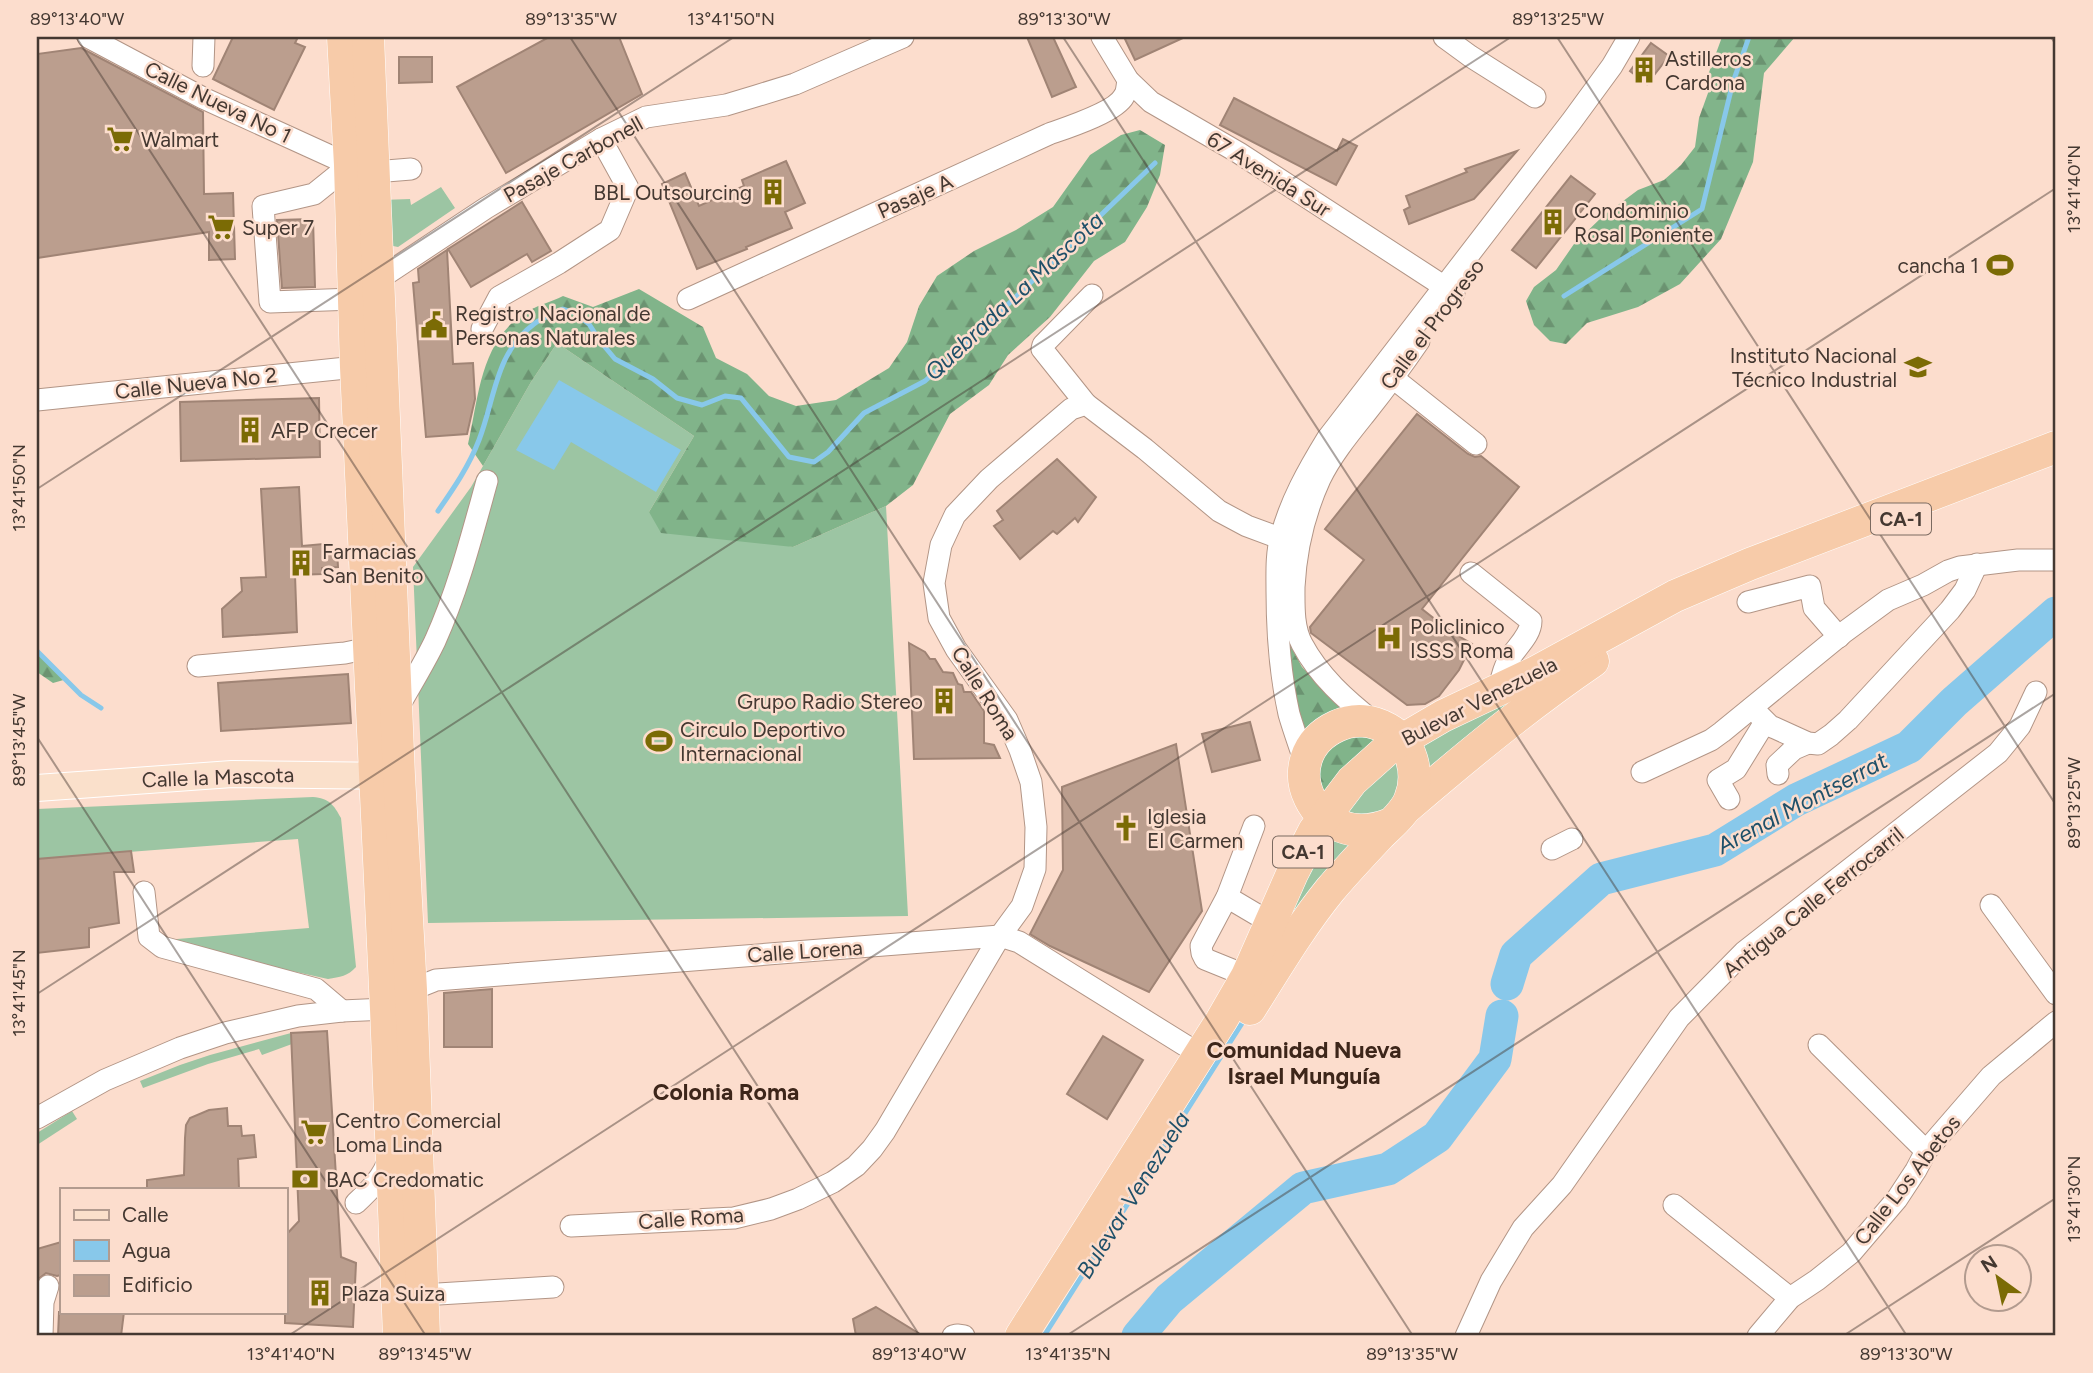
<svg xmlns="http://www.w3.org/2000/svg" width="2093" height="1373" viewBox="0 0 2093 1373" font-family="Figtree,sans-serif">
  <style>
    .grass { fill: #9cc5a3 }
    .forest { fill: url(#forest-firs) }
    .water { fill: #88c8ea }
    .lines { fill: none; stroke-linecap: round; stroke-linejoin: round }
    .stream { stroke: #88c8ea; stroke-width: 5 }
    .river { stroke: #88c8ea; stroke-width: 33 }
    .building { fill: #bb9e8e; stroke: #a08475; stroke-width: 2 }
    .minor-casing { stroke: #b29586; stroke-width: 23 }
    .major-casing { stroke: #fff; stroke-width: 28 }
    .highway-casing { stroke: #fff; stroke-width: 33 }
    .minor { stroke: #fff; stroke-width: 21 }
    .major { stroke: #fae0cb; stroke-width: 26 }
    .highway { stroke: #f7cba9; stroke-width: 32 }
    .ticks { fill: none; stroke: #443831; stroke-width: 2; stroke-opacity: 0.45 }
    .labels { text-anchor: middle; dominant-baseline: central; stroke-width: 5; stroke-linejoin: round; paint-order: stroke }
    .shield { fill: #fcddcd; stroke: #7b6a60; stroke-width: 2 }
    .shield-label { font-size: 19px; font-weight: bold; fill: #443831 }
    .poi-label { font-size: 21px; fill: #443831; stroke: #fcddcd; text-anchor: start }
    .street-label { font-size: 21px; fill: #443831; stroke: #fcddcd }
    .water-label { font-size: 23px; font-style: italic; fill: #1f5069; stroke: #fcddcd }
    .neighbourhood-label { font-size: 23px; font-weight: bold; fill: #3d261a; stroke: #fcddcd }
    .neatline { fill: none; stroke: #443831; stroke-width: 2.5 }
    .ticks-label { font-size: 18px; text-anchor: middle; fill: #443831 }
  </style>
  <defs>
    <pattern id="forest-firs" width="22" height="20" patternUnits="userSpaceOnUse" patternTransform="scale(1.75)"><rect width="22" height="20" fill="#81b48a"/><path d="M5 1l3.5 6h-7zM16 11l3.5 6h-7z" fill="#6b9371"/></pattern>
  </defs>
  <rect width="100%" height="100%" fill="#fcddcd"/>
  <!-- grass -->
  <g class="grass">
    <polygon points="441,187 455,208 398,247 388,245 381,200 410,199 411,205"/>
    <polygon points="557,343 694,436 649,512 793,547 886,506 908,916 428,923 413,567 471,487 531,382"/>
    <polygon points="1576,670 1423,787 1417,745"/>
    <polygon points="1400,756 1407,784 1377,819 1343,813 1359,791"/>
    <path d="M313,797C329,798 334,805 341,818L356,967C348,976 340,977 328,979L168,944L165,940L309,928L298,839L37,859V809Z"/>
    <polygon points="1328,832 1366,838 1265,965"/>
    <polygon points="291,1033 292,1044 262,1055 259,1049 208,1064 143,1088 140,1081 180,1065 210,1055"/>
    <polygon points="72,1111 77,1119 37,1145 37,1133"/>
  </g>
  <!-- forest -->
  <g class="forest">
    <polygon points="1722,37 1795,37 1764,73 1753,162 1721,239 1680,284 1638,307 1587,323 1566,344 1550,341 1534,325 1526,301 1534,287 1556,270 1574,244 1603,216 1638,190 1664,180 1681,165 1695,147 1699,118 1708,93 1708,75"/>
    <path d="M1140,130L1165,145L1160,175L1147,207L1125,242L1094,261L1050,317L1008,355L989,385L950,414L913,485L886,506L793,547L661,533L649,512L694,436L557,343L531,382L483,466L468,444C479,396 480,344 523,314C535,306 551,302 563,296L593,307L639,289L703,327L716,358L747,374L769,396L796,406L836,400L889,368L907,342L919,306L937,276L974,251L1016,230L1053,207L1090,155L1121,135Z"/>
    <polygon points="1290,645 1302,667 1351,717 1308,741 1300,718 1283,648"/>
    <polygon points="37,651 67,679 53,683 37,672"/>
    <polygon points="1364,735 1386,744 1327,800 1317,777 1318,765 1332,744 1346,738"/>
  </g>
  <!-- water -->
  <polygon class="water" points="559,380 681,450 656,492 571,442 554,470 516,450"/>
  <g class="lines">
    <!-- stream -->
    <g class="stream">
      <polyline points="1564,296 1702,209 1733,82 1749,37"/>
      <path d="M438,511C454,488 469,466 479,440C495,399 495,353 534,324C542,318 553,314 563,309L575,313L589,324L600,341L615,359L653,379L677,398L702,405L725,396L741,398L789,457L814,462L828,452L864,413L925,381L975,336L1155,163"/>
      <polyline points="37,651 81,695 101,708"/>
      <polyline points="1044,1336 1246,1017"/>
    </g>
    <!-- river -->
    <g class="river">
      <polyline points="1507,984 1516,955 1601,879 1715,850 1796,800 1909,747 1954,702 2056,613"/>
      <polyline points="1138,1336 1169,1299 1303,1188 1388,1169 1437,1137 1495,1059 1502,1016"/>
    </g>
  </g>
  <!-- building -->
  <g class="building">
    <polygon points="233,37 298,37 295,43 305,47 274,110 213,79"/>
    <polygon points="549,37 619,37 642,94 506,173 457,87"/>
    <polygon points="1027,37 1053,37 1076,87 1052,97"/>
    <polygon points="1124,37 1185,37 1135,60"/>
    <polygon points="1651,43 1669,56 1647,84 1630,71"/>
    <polygon points="81,48 203,112 204,194 233,193 235,259 209,260 209,232 37,258 37,54"/>
    <polygon points="399,57 432,57 432,82 399,83"/>
    <polygon points="1234,98 1337,151 1343,139 1357,146 1336,185 1220,125"/>
    <polygon points="1517,151 1474,199 1409,224 1404,210 1410,207 1406,196 1467,172 1465,169"/>
    <polygon points="786,161 805,203 785,212 792,228 746,247 747,249 697,269 662,184 685,173 699,206 744,186 742,180"/>
    <polygon points="1571,176 1595,194 1536,268 1512,250"/>
    <polygon points="522,202 551,251 532,262 527,254 471,287 448,249"/>
    <polygon points="313,219 315,287 282,288 277,220"/>
    <polygon points="447,250 453,364 473,363 475,399 467,434 426,437 413,283 419,282 418,269"/>
    <polygon points="319,398 320,457 181,461 180,402"/>
    <polygon points="1417,414 1468,454 1475,457 1481,456 1519,487 1422,609 1450,631 1472,644 1459,670 1439,696 1425,704 1407,705 1311,633 1310,627 1364,560 1325,529"/>
    <polygon points="1057,459 1096,497 1078,522 1075,518 1057,534 1053,531 1020,559 994,526 1003,520 997,511"/>
    <polygon points="299,487 302,546 323,544 323,551 337,550 338,567 322,568 322,574 295,575 297,632 223,637 222,609 242,591 241,578 266,577 261,489"/>
    <polygon points="909,643 925,652 930,659 935,659 943,672 953,673 958,684 962,685 964,692 971,692 984,711 984,743 994,745 1000,758 914,759"/>
    <polygon points="348,674 351,723 221,731 218,683"/>
    <polygon points="1250,722 1260,760 1212,772 1202,734"/>
    <polygon points="1176,744 1202,911 1149,992 1050,946 1030,934 1063,870 1062,787"/>
    <polygon points="131,851 134,872 114,872 119,923 89,928 89,947 37,953 37,859"/>
    <polygon points="492,989 492,1047 444,1047 444,993"/>
    <polygon points="327,1031 341,1257 356,1263 353,1327 285,1323 285,1236 299,1221 291,1033"/>
    <polygon points="1103,1036 1143,1060 1107,1119 1067,1094"/>
    <polygon points="227,1108 228,1126 241,1126 242,1136 254,1135 256,1157 238,1159 239,1189 147,1189 147,1180 184,1175 185,1138 186,1125 190,1118 209,1110"/>
    <polygon points="61,1242 61,1275 57,1276 46,1273 37,1280 37,1249"/>
    <polygon points="876,1307 923,1336 856,1336 853,1319"/>
    <polygon points="59,1312 124,1312 121,1336 58,1336"/>
  </g>
  <g class="lines">
    <!-- minor casing -->
    <g class="minor-casing">
      <g id="minor">
        <polyline points="88,37 203,98 350,165 314,194 263,206 270,302 354,299"/>
        <polyline points="1102,37 1128,80 1151,102 1239,153 1454,293"/>
        <polyline points="1444,37 1470,56 1535,97"/>
        <polyline points="203,66 204,37"/>
        <polyline points="374,172 411,169"/>
        <polyline points="379,279 486,208 601,139 646,117 726,105 756,96 795,84 903,37"/>
        <path d="M688,299L1049,134C1066,128 1116,112 1124,96C1127,92 1127,85 1128,80"/>
        <polyline points="482,329 499,297 559,263 610,230 628,188 601,139"/>
        <polyline points="1393,378 1476,444"/>
        <polyline points="37,400 356,367"/>
        <polyline points="1086,404 1042,349 1043,345 1092,295"/>
        <path d="M1471,573L1531,621C1531,636 1515,648 1508,661C1503,669 1501,680 1499,689"/>
        <polyline points="1748,602 1810,586 1814,608 1839,637"/>
        <polyline points="198,666 345,653 369,648"/>
        <path d="M398,708C410,686 424,664 435,641C458,590 472,535 487,481"/>
        <polyline points="1752,708 1770,726 1775,728 1808,743 1818,744 1831,735 1848,720 1950,610 1965,590 1977,564"/>
        <path d="M1374,722C1346,700 1319,676 1302,644C1293,627 1294,606 1294,587C1296,549 1304,514 1320,479C1331,456 1349,434 1365,414C1384,390 1402,366 1419,341"/>
        <path d="M1306,765C1300,748 1294,731 1289,714C1280,674 1277,632 1277,591C1277,573 1276,554 1281,537C1290,502 1308,470 1327,439L1571,122L1612,66L1629,37"/>
        <polyline points="1642,772 1711,740 1722,732 1843,633 1888,600 1923,585 1948,571 1960,567 2018,560 2056,560"/>
        <polyline points="1778,774 1777,765 1794,749 1808,743"/>
        <polyline points="1729,799 1718,780 1736,769 1765,722"/>
        <polyline points="1552,849 1572,839"/>
        <polyline points="144,892 149,937 162,947 316,989 342,1011"/>
        <polyline points="1227,897 1271,923"/>
        <polyline points="1991,905 2056,994"/>
        <polyline points="1247,976 1205,959 1202,953 1201,946 1227,897 1254,826"/>
        <polyline points="1819,1045 1926,1151"/>
        <polyline points="37,1118 105,1080 180,1048 225,1033 298,1016 342,1011 386,1009 411,990 436,980 1000,936 1019,942 1199,1054"/>
        <path d="M356,1203C370,1190 384,1176 389,1158"/>
        <polyline points="1674,1205 1790,1298"/>
        <polyline points="571,1226 734,1218 771,1209 798,1199 833,1182 856,1166 872,1149 885,1131 1000,936 1022,906 1035,869 1036,827 1031,782 1020,750 1007,720 956,649 939,618 934,583 941,545 955,515 989,479 1071,409 1086,404 1145,449 1219,511 1247,526 1298,545"/>
        <polyline points="422,1295 553,1287"/>
        <polyline points="42,1336 43,1302 48,1286"/>
        <polyline points="953,1336 957,1335 964,1336"/>
        <polyline points="1466,1336 1491,1281 1523,1228 1562,1185 1679,1018 1744,952 1998,753 2020,726 2036,692"/>
        <polyline points="1758,1336 1790,1298 1817,1280 1851,1253 1897,1199 1916,1170 1926,1151 1991,1076 2056,1022"/>
      </g>
    </g>
    <!-- major casing -->
    <g class="major-casing">
      <polyline id="major" points="37,788 232,774 394,776"/>
    </g>
    <!-- highway casing -->
    <g class="highway-casing">
      <g id="highway">
        <polyline points="343,37 350,165 356,367 386,1009 399,1336"/>
        <polyline points="368,37 399,776 411,990 424,1336"/>
        <path d="M1406,808C1467,756 1527,706 1593,661"/>
        <path d="M1250,1009C1276,968 1300,927 1330,890C1346,871 1363,853 1380,835C1391,824 1405,813 1410,799C1420,774 1412,742 1388,729C1373,720 1354,718 1337,726C1271,756 1312,855 1390,824"/>
        <polyline points="1021,1336 1221,1021 1247,976 1292,874 1314,831 1352,781 1390,747 1443,716 1536,672 1675,596 1750,564 2056,447"/>
      </g>
    </g>
    <!-- minor -->
    <use href="#minor" class="minor"/>
    <!-- major -->
    <use href="#major" class="major"/>
    <!-- highway -->
    <use href="#highway" class="highway"/>
  </g>
  <!-- ticks -->
  <path class="ticks" d="M76,37L920,1336M570,37L1413,1336M1063,37L1907,1336M1557,37L2056,805M2051,37L2056,45M37,489L734,37M37,737L426,1336M37,994L1511,37M288,1336L2056,188M1066,1336L2056,693M1843,1336L2056,1198"/>
  <!-- icons -->
  <defs>
    <g id="building-bare" transform="scale(2.1)"><path d="M-4-6H4V6H1V3H-1V6H-4ZM-2.5-4.3h1.7v1.8h-1.7ZM.8-4.3h1.7v1.8H.8ZM-2.5-1h1.7V.8h-1.7ZM.8-1h1.7V.8H.8Z" fill="#7b6b05" stroke="#fcddcd" stroke-width="2.5" paint-order="stroke"/></g>
    <g id="supermarket-bare" transform="scale(2.1)"><path d="M-6-5.5h2.5l.6 2H6L4.5 2H-2.5L-4.4-4H-6ZM-1.5 3.2a1.3 1.3 0 1 0 .1 0ZM3 3.2a1.3 1.3 0 1 0 .1 0Z" fill="#7b6b05" stroke="#fcddcd" stroke-width="2.5" paint-order="stroke"/></g>
    <g id="stadium-bare" transform="scale(2.1)"><path d="M0-5a6.5 5 0 1 0 0 10a6.5 5 0 1 0 0-10ZM-3.5-1.8h7v3.6h-7Z" fill="#7b6b05" stroke="#fcddcd" stroke-width="2.5" paint-order="stroke"/></g>
    <g id="civic-bare" transform="scale(2.1)"><path d="M-.6-6.5H3V-4.5H.6V-3L4-1V1h2V6H-6V1h2V-1L-.6-3ZM-1.2 2.5V6h2.4V2.5Z" fill="#7b6b05" stroke="#fcddcd" stroke-width="2.5" paint-order="stroke"/></g>
    <g id="school-bare" transform="scale(2.1)"><path d="M0-5L7-2L0 1L-7-2ZM-4 1L0 2.5L4 1V4Q0 6-4 4Z" fill="#7b6b05" stroke="#fcddcd" stroke-width="2.5" paint-order="stroke"/></g>
    <g id="hospital-bare" transform="scale(2.1)"><path d="M-5-5h3v3.5h4V-5h3V5h-3V1.5h-4V5h-3Z" fill="#7b6b05" stroke="#fcddcd" stroke-width="2.5" paint-order="stroke"/></g>
    <g id="church-bare" transform="scale(2.1)"><path d="M-1.2-6h2.4v3.5h3.3v2.4h-3.3V6h-2.4V-.1h-3.3v-2.4h3.3Z" fill="#7b6b05" stroke="#fcddcd" stroke-width="2.5" paint-order="stroke"/></g>
    <g id="bank-bare" transform="scale(2.1)"><path d="M-6-4H6V4H-6ZM0-2.3a2.3 2.3 0 1 0 0 4.6a2.3 2.3 0 1 0 0-4.6Z" fill="#7b6b05" stroke="#fcddcd" stroke-width="2.5" paint-order="stroke"/></g>
  </defs>
  <g fill-rule="evenodd">
    <use href="#building-bare" x="1644" y="70"/>
    <use href="#supermarket-bare" x="120" y="139"/>
    <use href="#building-bare" x="773" y="192"/>
    <use href="#building-bare" x="1553" y="222"/>
    <use href="#supermarket-bare" x="221" y="227"/>
    <use href="#stadium-bare" x="2000" y="265"/>
    <use href="#civic-bare" x="434" y="325"/>
    <use href="#school-bare" x="1918" y="367"/>
    <use href="#building-bare" x="250" y="430"/>
    <use href="#building-bare" x="301" y="563"/>
    <use href="#hospital-bare" x="1389" y="638"/>
    <use href="#building-bare" x="944" y="701"/>
    <use href="#stadium-bare" x="659" y="741"/>
    <use href="#church-bare" x="1126" y="828"/>
    <use href="#supermarket-bare" x="314" y="1132"/>
    <use href="#bank-bare" x="305" y="1179"/>
    <use href="#building-bare" x="320" y="1293"/>
  </g>
  <g class="labels">
    <!-- shield labels -->
    <g class="shield">
      <rect x="1871" y="503.5" width="60" height="31" rx="5"/>
      <rect x="1273" y="836.5" width="60" height="31" rx="5"/>
    </g>
    <g class="shield-label">
      <text x="1901" y="519">CA-1</text>
      <text x="1303" y="852">CA-1</text>
    </g>
    <!-- poi labels -->
    <g class="poi-label">
      <text x="1665" y="58">Astilleros<tspan x="1665" dy="24">Cardona</tspan></text>
      <text x="141" y="139">Walmart</text>
      <text x="752" y="192" text-anchor="end">BBL Outsourcing</text>
      <text x="1574" y="210">Condominio<tspan x="1574" dy="24">Rosal Poniente</tspan></text>
      <text x="242" y="227">Super 7</text>
      <text x="1979" y="265" text-anchor="end">cancha 1</text>
      <text x="455" y="313">Registro Nacional de<tspan x="455" dy="24">Personas Naturales</tspan></text>
      <text x="1897" y="355" text-anchor="end">Instituto Nacional<tspan x="1897" dy="24">Técnico Industrial</tspan></text>
      <text x="271" y="430">AFP Crecer</text>
      <text x="322" y="551">Farmacias<tspan x="322" dy="24">San Benito</tspan></text>
      <text x="1410" y="626">Policlinico<tspan x="1410" dy="24">ISSS Roma</tspan></text>
      <text x="923" y="701" text-anchor="end">Grupo Radio Stereo</text>
      <text x="680" y="729">Circulo Deportivo<tspan x="680" dy="24">Internacional</tspan></text>
      <text x="1147" y="816">Iglesia<tspan x="1147" dy="24">El Carmen</tspan></text>
      <text x="335" y="1120">Centro Comercial<tspan x="335" dy="24">Loma Linda</tspan></text>
      <text x="326" y="1179">BAC Credomatic</text>
      <text x="341" y="1293">Plaza Suiza</text>
    </g>
    <!-- street labels -->
    <g class="street-label">
      <text transform="translate(218 102) rotate(26)">Calle Nueva No 1</text>
      <text transform="translate(573 159) rotate(-29)">Pasaje Carbonell</text>
      <text transform="translate(1269 174) rotate(32)">67 Avenida Sur</text>
      <text transform="translate(915 196) rotate(-24)">Pasaje A</text>
      <text transform="translate(1432 324) rotate(-53)">Calle el Progreso</text>
      <text transform="translate(196 383) rotate(-6)">Calle Nueva No 2</text>
      <text transform="translate(985 693) rotate(58)">Calle Roma</text>
      <text transform="translate(1479 701) rotate(-27)">Bulevar Venezuela</text>
      <text transform="translate(218 777) rotate(-2)">Calle la Mascota</text>
      <text transform="translate(1813 902) rotate(-39)">Antigua Calle Ferrocarril</text>
      <text transform="translate(805 951) rotate(-4)">Calle Lorena</text>
      <text transform="translate(1907 1180) rotate(-52)">Calle Los Abetos</text>
      <text transform="translate(691 1218) rotate(-4)">Calle Roma</text>
    </g>
    <!-- water labels -->
    <g class="water-label">
      <text transform="translate(1014 296) rotate(-43)">Quebrada La Mascota</text>
      <text transform="translate(1802 803) rotate(-28)">Arenal Montserrat</text>
      <text transform="translate(1133 1195) rotate(-58)">Bulevar Venezuela</text>
    </g>
    <!-- neighbourhood labels -->
    <g class="neighbourhood-label">
      <text x="1304" y="1050">Comunidad Nueva<tspan x="1304" dy="26">Israel Munguía</tspan></text>
      <text x="726" y="1092">Colonia Roma</text>
    </g>
  </g>
  <!-- border -->
  <rect width="2093" height="1373" fill="none" stroke="#fcddcd" stroke-width="77"/>
  <!-- legend -->
  <rect x="60" y="1188" width="228" height="126" fill="#fcddcd" stroke="#b29b8f" stroke-width="2"/>
  <rect x="74" y="1210" width="35" height="10" fill="#fae0cb" stroke="#b29b8f" stroke-width="2"/>
  <text x="122" y="1222" font-size="21" fill="#443831">Calle</text>
  <rect x="74" y="1240" width="35" height="21" fill="#88c8ea" stroke="#b29b8f" stroke-width="2"/>
  <text x="122" y="1258" font-size="21" fill="#443831">Agua</text>
  <rect x="74" y="1275" width="35" height="21" fill="#bb9e8e" stroke="#b29b8f" stroke-width="2"/>
  <text x="122" y="1292" font-size="21" fill="#443831">Edificio</text>
  <!-- north arrow -->
  <g transform="translate(1998 1278) rotate(327)"><circle r="33" fill="#fcddcd" stroke="#b29b8f" stroke-width="2"/>
  <path d="M0-5L12 26L0 18L-12 26Z" fill="#7b6b05"/>
  <text y="-10" font-size="19" font-weight="bold" text-anchor="middle" fill="#443831">N</text>
  </g>
  <rect x="38" y="38" width="2016" height="1296" class="neatline"/>
  <g class="ticks-label">
    <text x="77" y="25">89°13'40"W</text>
    <text x="571" y="25">89°13'35"W</text>
    <text x="731" y="25">13°41'50"N</text>
    <text x="1064" y="25">89°13'30"W</text>
    <text x="1558" y="25">89°13'25"W</text>
    <text transform="translate(2074 189) rotate(-90)" y="6">13°41'40"N</text>
    <text transform="translate(19 488) rotate(-90)" y="6">13°41'50"N</text>
    <text transform="translate(19 740) rotate(-90)" y="6">89°13'45"W</text>
    <text transform="translate(2074 803) rotate(-90)" y="6">89°13'25"W</text>
    <text transform="translate(19 993) rotate(-90)" y="6">13°41'45"N</text>
    <text transform="translate(2074 1199) rotate(-90)" y="6">13°41'30"N</text>
    <text x="291" y="1360">13°41'40"N</text>
    <text x="425" y="1360">89°13'45"W</text>
    <text x="919" y="1360">89°13'40"W</text>
    <text x="1068" y="1360">13°41'35"N</text>
    <text x="1412" y="1360">89°13'35"W</text>
    <text x="1906" y="1360">89°13'30"W</text>
  </g>
</svg>
